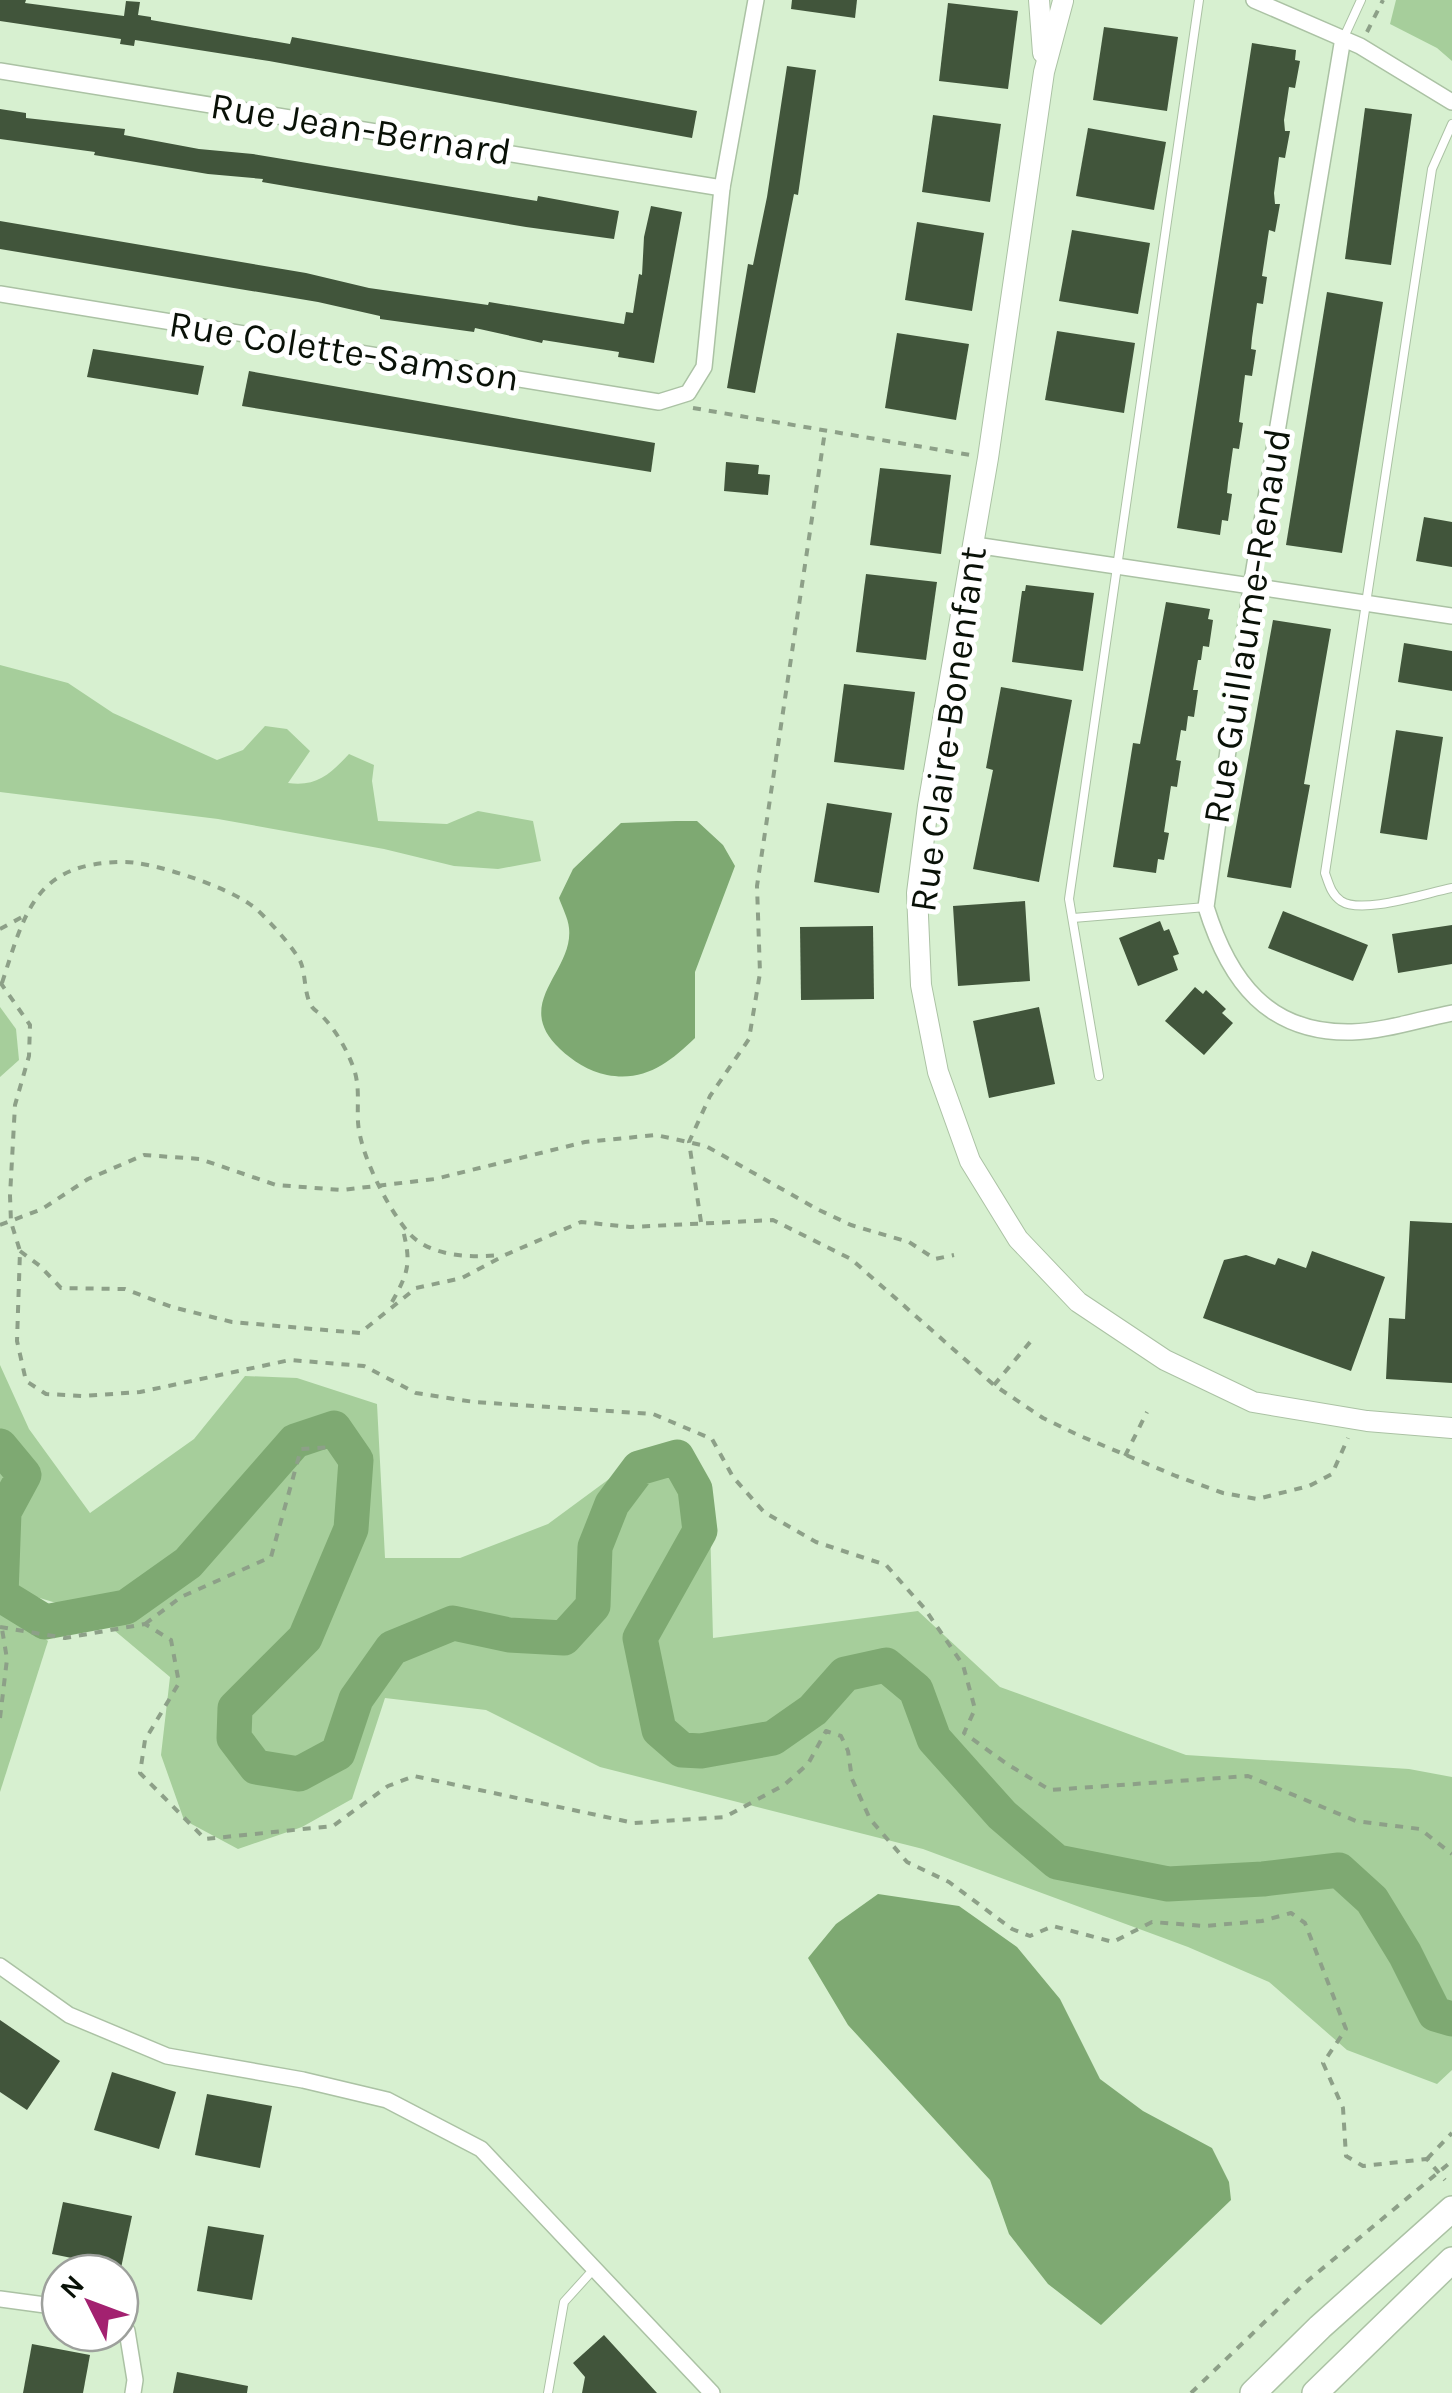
<svg xmlns="http://www.w3.org/2000/svg" width="1452" height="2393" viewBox="0 0 1452 2393" font-family="Karla,sans-serif">
  <style>
    .green { fill: #a6ce9b }
    .water { fill: #7ea972 }
    .lines { fill: none; stroke-linecap: round; stroke-linejoin: round }
    .river { stroke: #7ea972; stroke-width: 35 }
    .building { fill: #41553b }
    .service-casing { stroke: #abc2a4; stroke-width: 10 }
    .minor-casing { stroke: #abc2a4; stroke-width: 18 }
    .tertiary-casing { stroke: #abc2a4; stroke-width: 22 }
    .trunk-casing { stroke: #abc2a4; stroke-width: 28 }
    .path { stroke: #8da088; stroke-width: 4; stroke-dasharray: 8 8; stroke-linecap: butt }
    .service { stroke: #fff; stroke-width: 8 }
    .minor { stroke: #fff; stroke-width: 15 }
    .tertiary { stroke: #fff; stroke-width: 20 }
    .trunk { stroke: #fff; stroke-width: 25 }
    .labels { text-anchor: middle; dominant-baseline: central; stroke-width: 10; stroke-linejoin: round; paint-order: stroke }
    .street-label { font-size: 38px; fill: #091107; stroke: #fff }
  </style>
  <rect width="100%" height="100%" fill="#d7f0d0"/>
  <!-- green -->
  <g class="green">
    <polygon points="1396,0 1452,0 1452,61 1437,48 1390,24"/>
    <path d="M0,665L68,683L113,713L217,760L243,750L265,726L287,729L310,751L288,783C317,787 330,774 349,754L374,765L372,781L378,821L447,824L478,811L533,821L541,861L498,869L454,866L384,849L218,819L0,792Z"/>
    <polygon points="0,1007 16,1029 19,1060 0,1077"/>
    <polygon points="0,1365 29,1429 90,1513 194,1439 245,1376 297,1378 377,1404 385,1558 460,1558 548,1524 643,1454 709,1485 713,1638 918,1611 1000,1687 1186,1755 1409,1769 1452,1777 1452,2070 1437,2084 1347,2050 1269,1982 1188,1947 923,1849 600,1767 486,1710 385,1698 352,1799 302,1827 238,1849 184,1820 161,1755 170,1677 96,1615 0,1586"/>
    <polygon points="0,1606 48,1641 0,1792"/>
  </g>
  <!-- water -->
  <g class="water">
    <path d="M676,821H697L723,845L735,866L695,972V1038C669,1063 645,1082 607,1075C588,1071 573,1061 560,1049C511,1003 574,972 569,928C568,918 562,907 559,898L573,869L621,823Z"/>
    <polygon points="878,1894 959,1906 1017,1947 1060,1999 1100,2079 1143,2111 1212,2148 1229,2182 1231,2200 1101,2325 1048,2284 1009,2234 990,2180 848,2025 808,1958 836,1924"/>
  </g>
  <g class="lines">
    <!-- river -->
    <polyline class="river" points="0,1446 24,1475 4,1512 1,1595 45,1622 126,1607 188,1563 295,1441 334,1428 356,1460 351,1529 305,1638 235,1708 234,1738 256,1767 299,1774 338,1753 356,1699 392,1648 453,1623 509,1635 564,1638 593,1606 595,1547 612,1504 639,1468 677,1457 695,1489 700,1531 640,1638 659,1730 682,1750 701,1751 773,1738 813,1710 845,1674 886,1665 916,1690 934,1739 1002,1815 1057,1862 1168,1884 1263,1879 1339,1870 1372,1900 1405,1954 1435,2014 1452,2019"/>
  </g>
  <!-- building -->
  <g class="building">
    <polygon points="0,0 26,0 25,3 124,16 126,1 140,2 138,15 151,17 151,20 290,44 292,37 697,111 692,138 269,61 135,40 134,46 120,44 121,39 0,21"/>
    <polygon points="792,0 857,0 855,18 791,9"/>
    <polygon points="948,3 1018,11 1008,89 939,81"/>
    <polygon points="1104,27 1178,37 1167,111 1093,100"/>
    <polygon points="1252,43 1296,50 1295,60 1300,61 1295,88 1289,87 1284,120 1285,131 1290,131 1285,158 1279,157 1274,193 1275,204 1280,204 1275,232 1269,230 1262,276 1267,277 1263,304 1257,303 1252,338 1251,349 1256,350 1252,376 1245,375 1239,422 1243,423 1239,449 1233,448 1228,483 1227,493 1232,494 1228,521 1222,520 1220,535 1177,528"/>
    <polygon points="787,66 816,70 798,195 794,194 755,393 727,388 748,264 753,265 767,197"/>
    <polygon points="1365,108 1412,114 1391,265 1345,259"/>
    <polygon points="0,109 26,113 26,118 125,129 124,135 199,149 253,154 537,201 538,196 619,211 614,239 526,227 262,182 263,179 208,174 94,155 95,152 0,139"/>
    <polygon points="933,115 1001,124 990,202 922,192"/>
    <polygon points="1088,128 1166,142 1154,210 1076,196"/>
    <polygon points="651,206 682,212 654,363 618,357 619,352 543,340 542,343 475,328 474,332 380,319 380,316 318,302 0,249 0,221 306,273 369,288 488,305 489,302 624,324 626,312 633,313 639,274 642,275 644,237"/>
    <polygon points="917,222 984,233 972,311 905,300"/>
    <polygon points="1072,230 1150,243 1138,314 1059,301"/>
    <polygon points="1327,292 1383,302 1342,553 1286,545"/>
    <polygon points="1057,331 1135,343 1124,413 1045,400"/>
    <polygon points="897,333 969,344 956,420 885,408"/>
    <polygon points="93,349 204,366 198,395 87,377"/>
    <polygon points="249,371 655,443 651,472 242,406"/>
    <polygon points="726,462 759,465 758,474 770,475 768,495 724,491"/>
    <polygon points="880,468 951,475 941,554 870,545"/>
    <polygon points="1424,517 1452,522 1452,567 1416,561"/>
    <polygon points="866,574 937,582 926,660 856,652"/>
    <polygon points="1026,585 1094,593 1083,671 1012,662 1022,591 1025,591"/>
    <polygon points="1166,602 1210,609 1208,619 1213,620 1209,647 1203,646 1201,660 1198,660 1193,690 1198,690 1194,717 1188,716 1186,731 1181,730 1176,760 1181,761 1177,787 1171,786 1164,832 1169,833 1164,860 1158,859 1156,873 1113,867 1133,743 1140,744"/>
    <polygon points="1273,620 1331,629 1304,784 1310,785 1291,888 1227,877"/>
    <polygon points="1404,643 1452,651 1452,691 1398,682"/>
    <polygon points="844,684 915,692 904,770 834,762"/>
    <polygon points="1001,687 1072,700 1039,882 973,869 993,770 986,768"/>
    <polygon points="1396,730 1443,737 1427,840 1380,833"/>
    <polygon points="827,803 892,813 879,893 814,882"/>
    <polygon points="1025,901 1030,981 958,986 953,906"/>
    <polygon points="1283,911 1368,945 1353,981 1268,948"/>
    <polygon points="1160,921 1164,931 1169,929 1179,954 1173,956 1178,970 1138,986 1119,938"/>
    <polygon points="1452,925 1452,964 1398,973 1392,934"/>
    <polygon points="873,926 874,999 801,1000 800,927"/>
    <polygon points="1195,987 1203,994 1206,990 1226,1009 1222,1013 1233,1023 1204,1055 1165,1021"/>
    <polygon points="1039,1007 1055,1084 989,1098 973,1021"/>
    <polygon points="1410,1221 1452,1223 1452,1383 1386,1379 1389,1318 1405,1319"/>
    <polygon points="1312,1251 1385,1277 1351,1371 1203,1318 1224,1260 1246,1255 1275,1265 1278,1258 1306,1268"/>
    <polygon points="0,2020 60,2061 27,2110 0,2092"/>
    <polygon points="112,2072 176,2092 159,2149 94,2130"/>
    <polygon points="207,2094 272,2106 260,2168 195,2155"/>
    <polygon points="63,2202 132,2216 121,2268 52,2254"/>
    <polygon points="208,2226 264,2235 252,2300 197,2291"/>
    <polygon points="604,2335 657,2393 582,2393 585,2377 573,2363"/>
    <polygon points="32,2344 90,2355 83,2393 23,2393"/>
    <polygon points="177,2372 248,2386 247,2393 173,2393"/>
  </g>
  <g class="lines">
    <!-- service casing -->
    <g class="service-casing">
      <g id="service">
        <polyline points="1344,37 1361,0"/>
        <path d="M1452,124L1432,169L1325,873C1329,884 1331,894 1341,901C1362,915 1426,893 1452,888"/>
        <polyline points="1073,918 1206,907"/>
        <polyline points="1099,1076 1069,899 1199,0"/>
        <polyline points="548,2393 564,2302 593,2270"/>
      </g>
    </g>
    <!-- minor casing -->
    <g class="minor-casing">
      <g id="minor">
        <polyline points="1254,0 1360,46 1452,102"/>
        <path d="M1343,38L1251,587L1206,907C1229,981 1268,1034 1352,1032C1385,1031 1420,1019 1452,1013"/>
        <polyline points="0,71 722,188"/>
        <polyline points="0,294 659,402 688,393 704,367 722,188 756,0"/>
        <polyline points="975,545 1452,616"/>
        <polyline points="0,1966 69,2015 167,2056 303,2080 387,2100 481,2149 712,2393"/>
        <polyline points="0,2299 60,2307"/>
        <polyline points="120,2328 127,2331 135,2380 133,2393"/>
      </g>
    </g>
    <!-- tertiary casing -->
    <g class="tertiary-casing">
      <g id="tertiary">
        <polyline points="1039,0 1043,53"/>
        <polyline points="1063,1 1044,72 988,458 928,806 917,893 921,985 938,1072 970,1161 1018,1239 1078,1302 1165,1360 1253,1402 1367,1421 1452,1428"/>
      </g>
    </g>
    <!-- trunk casing -->
    <g class="trunk-casing">
      <g id="trunk">
        <polyline points="1253,2393 1320,2327 1452,2209"/>
        <polyline points="1315,2393 1452,2260"/>
      </g>
    </g>
    <!-- path -->
    <g class="path">
      <polyline points="1367,32 1383,0"/>
      <polyline points="693,408 970,455"/>
      <polyline points="0,929 24,916"/>
      <polyline points="0,982 30,1025 29,1056 15,1105 10,1196 11,1222 20,1251 17,1341 26,1381 46,1394 83,1396 140,1392 290,1360 364,1366 416,1393 474,1402 653,1414 712,1439 733,1477 764,1512 816,1542 886,1565 925,1609 963,1665 975,1709 964,1733 1007,1764 1050,1790 1248,1776 1356,1821 1420,1829 1452,1854"/>
      <path d="M2,983C25,912 35,863 122,862C152,861 227,887 251,905C263,913 296,950 301,963C306,976 304,995 312,1007C315,1011 320,1013 323,1017C337,1032 347,1050 354,1069C360,1088 357,1103 358,1122C360,1154 387,1207 408,1232C429,1257 471,1258 500,1255"/>
      <polyline points="701,1222 689,1142 710,1096 749,1039 760,973 757,886 825,431"/>
      <polyline points="0,1225 42,1209 88,1179 144,1155 200,1159 276,1185 342,1190 435,1179 585,1142 656,1135 706,1146 817,1209 851,1225 909,1242 935,1259 954,1255"/>
      <polyline points="20,1251 40,1266 61,1288 125,1289 172,1307 232,1322 360,1333 416,1288 462,1278 505,1255 581,1222 630,1227 773,1220 851,1259 994,1385 1043,1418 1078,1435 1176,1476 1223,1493 1257,1499 1309,1486 1332,1474 1348,1438"/>
      <path d="M392,1302C410,1270 411,1262 402,1226"/>
      <polyline points="994,1385 1031,1341"/>
      <polyline points="1125,1456 1147,1412"/>
      <polyline points="145,1624 181,1597 271,1557 301,1449 332,1447"/>
      <polyline points="0,1627 65,1638 145,1624 171,1640 179,1683 145,1740 140,1773 205,1839 333,1826 388,1786 414,1776 634,1823 725,1817 784,1785 808,1764 826,1731 841,1736 848,1751 852,1779 870,1819 907,1862 949,1882 1012,1929 1030,1936 1053,1926 1113,1942 1152,1922 1205,1926 1262,1921 1291,1913 1305,1923 1346,2029 1323,2063 1343,2108 1346,2156 1363,2166 1427,2159 1445,2180"/>
      <polyline points="0,1718 7,1659 2,1629"/>
      <polyline points="1427,2159 1452,2133"/>
      <polyline points="1191,2393 1305,2283 1452,2161"/>
    </g>
    <!-- service -->
    <use href="#service" class="service"/>
    <!-- minor -->
    <use href="#minor" class="minor"/>
    <!-- tertiary -->
    <use href="#tertiary" class="tertiary"/>
    <!-- trunk -->
    <use href="#trunk" class="trunk"/>
  </g>
  <g class="labels">
    <!-- street labels -->
    <g class="street-label">
      <text transform="translate(361 129) rotate(9)">Rue Jean-Bernard</text>
      <text transform="translate(344 351) rotate(9)">Rue Colette-Samson</text>
      <text transform="translate(1247 626) rotate(-81)">Rue Guillaume-Renaud</text>
      <text transform="translate(948 729) rotate(-82)">Rue Claire-Bonenfant</text>
    </g>
  </g>
  <!-- north arrow -->
  <g transform="translate(90 2303) rotate(312)"><circle r="48" fill="#ffffff" stroke="#9da09c" stroke-width="2.5"/>
  <path d="M0-8L18 38L0 25L-18 38Z" fill="#a32170"/>
  <text y="-15" font-size="28" font-weight="bold" text-anchor="middle" fill="#091107">N</text>
  </g>
</svg>
